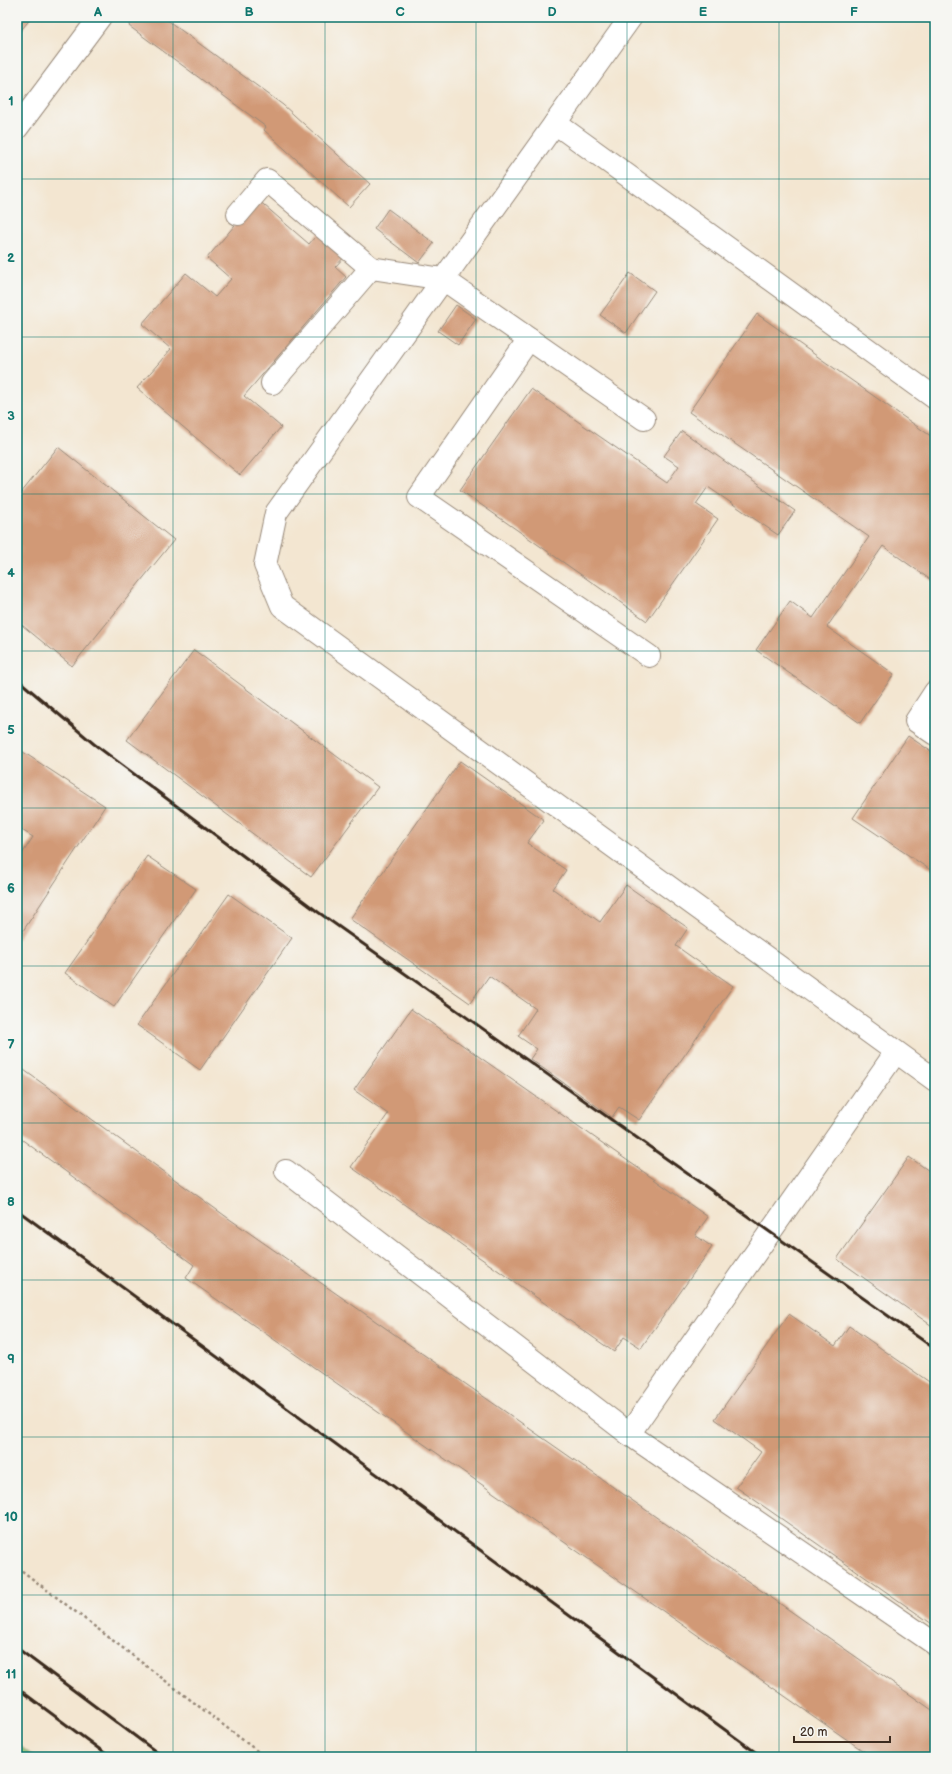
<svg xmlns="http://www.w3.org/2000/svg" width="952" height="1774" viewBox="0 0 952 1774" font-family="'Balsamiq Sans',sans-serif">
  <style>
    .green { fill: #93ca7c; stroke: #677a4d }
    .building { fill: #d19976 }
    .lines { fill: none; stroke-linecap: round; stroke-linejoin: round }
    .minor-casing { stroke: #978878; stroke-width: 24 }
    .path { stroke: #978878; stroke-width: 2.5; stroke-dasharray: 3 3; stroke-linecap: butt }
    .minor { stroke: #fff; stroke-width: 22 }
    .rail { stroke: #3b2a1e; stroke-width: 3 }
    .grid { fill: none; stroke: #0f766e; stroke-width: 1; stroke-opacity: 0.55 }
    .neatline { fill: none; stroke: #0f766e; stroke-width: 1.5 }
    .grid-label { font-size: 13px; text-anchor: middle; font-weight: bold; fill: #0f766e }
  </style>
  <rect width="100%" height="100%" fill="#f6f6f2"/>
  <filter id="ink" filterUnits="userSpaceOnUse"><feTurbulence type="fractalNoise" baseFrequency=".025" numOctaves="2"/><feDisplacementMap in="SourceGraphic" scale="8" xChannelSelector="R" yChannelSelector="G"/><feConvolveMatrix kernelMatrix="1 2 1 2 8 2 1 2 1" color-interpolation-filters="sRGB"/></filter>
  <filter id="wash" filterUnits="userSpaceOnUse"><feTurbulence type="fractalNoise" baseFrequency=".012" numOctaves="4" result="noise"/><feDisplacementMap in="SourceGraphic" scale="16" xChannelSelector="R" yChannelSelector="G"/><feGaussianBlur stdDeviation="0.9" result="paint"/><feColorMatrix in="noise" values="0 0 0 0 0 0 0 0 0 0 0 0 0 0 0 0 0 1.4 0 .05"/><feComposite in="paint" operator="in"/></filter>
  <g filter="url(#wash)">
    <rect width="100%" height="100%" fill="#f3e6d1"/>
    <!-- green -->
    <polygon class="green" points="17,1744 34,1757 17,1757"/>
    <g id="blocks">
      <!-- building -->
      <g class="building">
        <polygon points="17,17 32,17 17,35"/>
        <polygon points="135,17 163,17 283,105 370,184 349,207 264,130 266,127 129,26"/>
        <polygon points="257,199 309,244 320,231 347,254 335,267 346,277 244,396 281,427 240,475 137,388 171,349 142,324 186,273 215,297 231,279 207,258"/>
        <polygon points="388,209 434,243 419,263 374,229"/>
        <polygon points="630,273 655,291 626,333 600,315"/>
        <polygon points="456,305 476,319 458,345 438,331"/>
        <polygon points="757,314 935,439 935,583 883,546 827,627 894,674 860,723 756,650 790,601 813,618 869,537 689,412"/>
        <polygon points="531,389 667,483 679,466 664,456 682,431 795,511 778,535 708,487 696,504 718,519 647,621 460,490"/>
        <polygon points="58,447 174,540 72,666 17,621 17,498"/>
        <polygon points="194,650 378,787 311,877 127,740"/>
        <polygon points="908,736 935,754 935,873 853,818"/>
        <polygon points="17,748 105,806 17,940 17,862 33,837 17,827"/>
        <polygon points="460,761 544,820 527,843 566,870 553,889 600,922 626,885 688,928 676,946 733,986 639,1120 619,1107 612,1117 530,1059 537,1049 518,1036 536,1009 489,976 470,1003 350,919"/>
        <polygon points="147,856 196,889 114,1007 65,973"/>
        <polygon points="229,894 292,938 200,1070 137,1025"/>
        <polygon points="411,1009 708,1217 695,1235 712,1247 641,1348 624,1337 614,1352 351,1167 388,1114 354,1090"/>
        <polygon points="17,1065 228,1218 935,1712 935,1757 872,1757 186,1278 194,1265 17,1136"/>
        <polygon points="909,1157 935,1175 935,1328 837,1259"/>
        <polygon points="789,1314 835,1346 849,1326 935,1386 935,1626 736,1487 761,1452 715,1419"/>
      </g>
    </g>
  </g>
  <g filter="url(#ink)">
    <use href="#blocks" fill-opacity="0" stroke="#978878" stroke-width="1"/>
    <g class="lines">
      <!-- minor casing -->
      <g class="minor-casing">
        <g id="minor">
          <polyline points="631,17 276,513 265,565 282,606 935,1080"/>
          <polyline points="555,123 935,398"/>
          <polyline points="17,128 100,17"/>
          <polyline points="238,214 267,180 371,268 272,383"/>
          <polyline points="371,268 443,279 644,419"/>
          <polyline points="529,339 419,497 649,656"/>
          <polyline points="935,692 916,721 935,734"/>
          <polyline points="286,1171 629,1434 935,1644"/>
          <polyline points="629,1434 896,1052"/>
        </g>
      </g>
      <!-- path -->
      <polyline class="path" points="17,1567 265,1757"/>
      <!-- minor -->
      <use href="#minor" class="minor"/>
      <!-- rail -->
      <g class="rail">
        <polyline points="17,679 94,744 318,912 935,1349"/>
        <polyline points="17,1210 762,1757"/>
        <polyline points="17,1648 163,1757"/>
        <polyline points="17,1688 110,1757"/>
      </g>
    </g>
  </g>
  <!-- grid -->
  <path class="grid" d="M173,17V1757M325,17V1757M476,17V1757M627,17V1757M779,17V1757M17,179H935M17,337H935M17,494H935M17,651H935M17,808H935M17,966H935M17,1123H935M17,1280H935M17,1437H935M17,1595H935"/>
  <!-- margin -->
  <rect width="952" height="1774" fill="none" stroke="#f6f6f2" stroke-width="44"/>
  <!-- scale -->
  <path d="M794 1736v6h96v-6" fill="none" stroke="#3b2a1e" stroke-width="2"/>
  <text x="800" y="1736" font-size="12" fill="#3b2a1e" stroke="#f6f6f2" stroke-width="3" paint-order="stroke">20 m</text>
  <rect x="22" y="22" width="908" height="1730" class="neatline"/>
  <g class="grid-label">
    <text x="98" y="16">A</text>
    <text x="249" y="16">B</text>
    <text x="400" y="16">C</text>
    <text x="552" y="16">D</text>
    <text x="703" y="16">E</text>
    <text x="854" y="16">F</text>
    <text x="11" y="105">1</text>
    <text x="11" y="262">2</text>
    <text x="11" y="420">3</text>
    <text x="11" y="577">4</text>
    <text x="11" y="734">5</text>
    <text x="11" y="892">6</text>
    <text x="11" y="1049">7</text>
    <text x="11" y="1206">8</text>
    <text x="11" y="1363">9</text>
    <text x="11" y="1521">10</text>
    <text x="11" y="1678">11</text>
  </g>
</svg>
